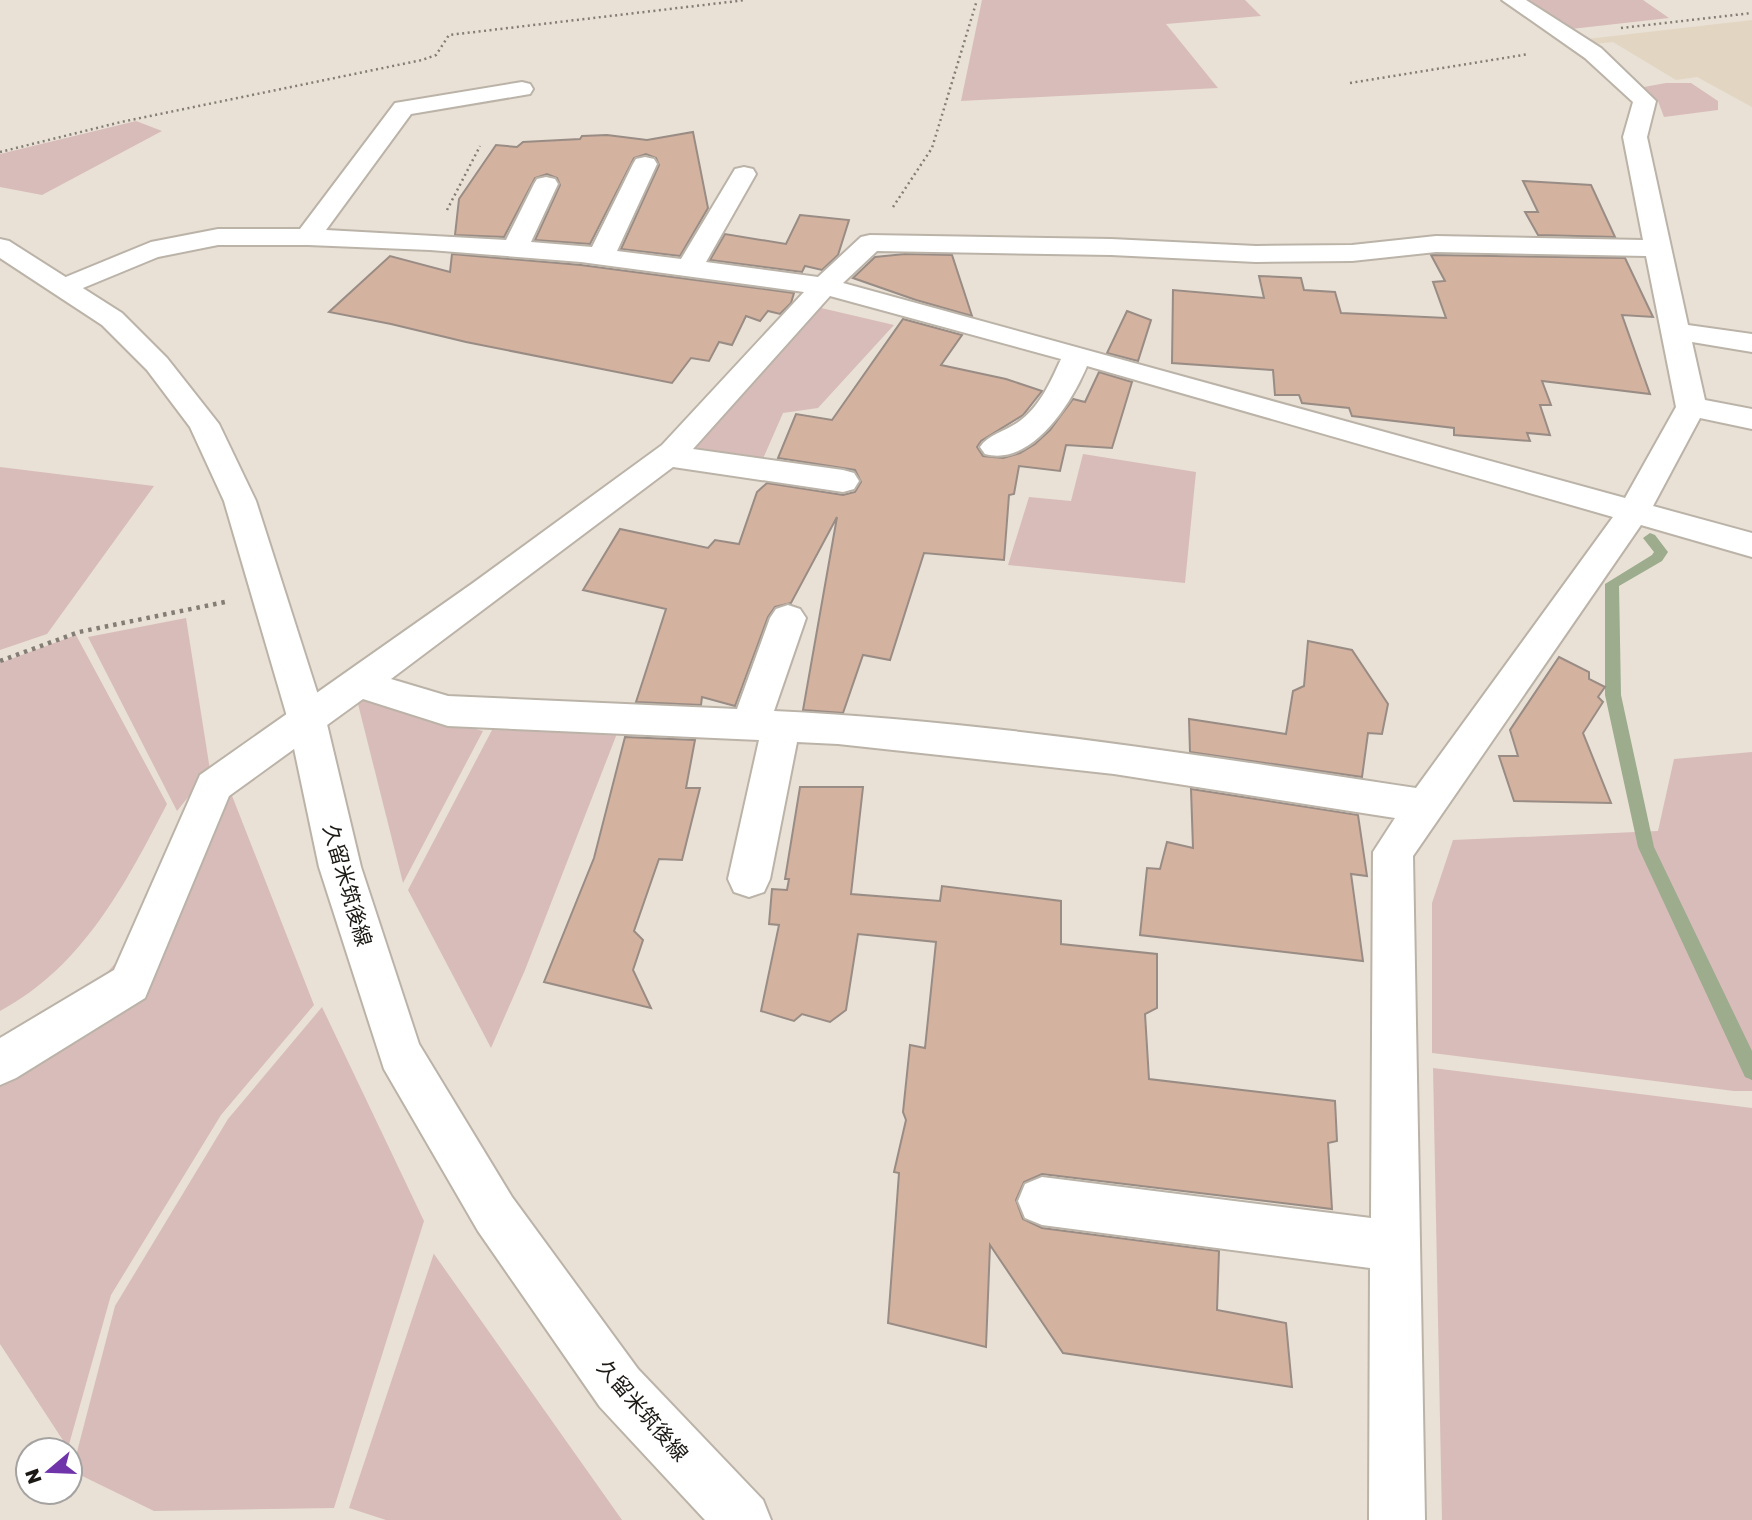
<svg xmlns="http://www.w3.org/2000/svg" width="1752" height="1520" viewBox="0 0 1752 1520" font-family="'Golos Text','Noto Sans JP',sans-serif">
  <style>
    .built { fill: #e2d6c3 }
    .green { fill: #d8bcba }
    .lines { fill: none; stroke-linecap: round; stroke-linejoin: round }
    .stream { fill: #9cac8d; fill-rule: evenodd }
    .building { fill: #d3b29f; stroke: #998c85; stroke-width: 2 }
    .minor-casing { stroke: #bbb3a8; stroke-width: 4 }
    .major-casing { stroke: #bbb3a8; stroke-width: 4 }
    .path-far1 { stroke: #837d75; stroke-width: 2.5; stroke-dasharray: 2 3.5; stroke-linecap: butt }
    .path { stroke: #837d75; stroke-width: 4.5; stroke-dasharray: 3.5 5; stroke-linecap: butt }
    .minor { fill: #fff; fill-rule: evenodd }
    .major { fill: #fff; fill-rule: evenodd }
    .labels { text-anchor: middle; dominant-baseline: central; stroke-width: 5; stroke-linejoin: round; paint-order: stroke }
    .street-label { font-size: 21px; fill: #1c1915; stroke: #fff }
  </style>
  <rect width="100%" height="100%" fill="#e9e1d5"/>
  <!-- built -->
  <polygon class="built" points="1752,20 1752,107 1697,77 1676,80 1613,42 1594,44 1587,39"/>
  <!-- green -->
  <g class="green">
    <polygon points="982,0 1245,0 1261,16 1166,24 1218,88 961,101"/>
    <polygon points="1529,0 1643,0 1669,18 1571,29"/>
    <polygon points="1666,83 1691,83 1718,101 1718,110 1664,117 1658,101 1644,87"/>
    <polygon points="136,121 162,131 42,195 0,187 0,154"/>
    <polygon points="817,307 894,325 818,408 783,413 762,461 690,453"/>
    <polygon points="1083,454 1196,472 1185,583 1008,565 1029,497 1071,501"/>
    <polygon points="0,467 154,486 47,634 0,650"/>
    <polygon points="186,618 210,770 177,811 88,637"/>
    <path d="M76,635L167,804C126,883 83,967 0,1011V663Z"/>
    <polygon points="356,696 483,731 403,883"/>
    <polygon points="492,730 618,731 525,970 491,1048 408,890"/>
    <polygon points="1752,752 1752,1091 1734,1091 1432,1053 1432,903 1453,840 1658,831 1674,759"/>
    <polygon points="229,788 314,1005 221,1115 111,1295 68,1448 0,1344 0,1060 90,992 134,942"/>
    <polygon points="322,1007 424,1221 334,1508 154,1511 72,1471 115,1306 228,1119"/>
    <polygon points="1433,1068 1752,1108 1752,1520 1442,1520"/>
    <polygon points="434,1253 434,1254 622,1520 386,1520 349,1508"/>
  </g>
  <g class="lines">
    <!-- stream -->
    <polygon class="stream" points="1650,533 1655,535 1668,552 1662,561 1619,586 1621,695 1654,847 1752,1051 1752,1080 1745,1077 1638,847 1605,695 1605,584 1652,555 1654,552 1643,538"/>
  </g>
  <!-- building -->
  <g class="building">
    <polygon points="693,132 708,208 680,256 621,249 659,165 656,158 646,154 634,158 590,244 535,240 560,185 557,178 547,174 535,178 504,237 455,235 459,199 496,145 517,147 523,142 580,139 582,136 607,135 647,140"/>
    <polygon points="1523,181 1591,185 1615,237 1538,235 1525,212 1538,212"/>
    <polygon points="800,215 849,220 838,255 822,270 805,266 802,272 710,260 725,234 786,244"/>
    <polygon points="452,254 581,265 794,293 791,303 780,314 768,311 760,321 746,316 732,345 719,342 709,361 691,358 672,383 466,342 391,324 329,312 390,256 450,272"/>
    <polygon points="905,254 952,255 972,316 916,300 853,278 875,257"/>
    <polygon points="1431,255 1625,258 1653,317 1622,315 1650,394 1542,381 1551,405 1540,405 1550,435 1527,433 1530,441 1454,435 1454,428 1352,416 1349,408 1302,403 1299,395 1275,395 1273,370 1172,363 1173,290 1264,298 1259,276 1301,278 1304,290 1335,292 1341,313 1446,318 1433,282 1445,281"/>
    <polygon points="1127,311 1151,320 1138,361 1107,353"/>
    <polygon points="903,319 962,335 941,365 1006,379 1042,391 1023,415 981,441 977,447 983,456 1003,458 1020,453 1035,444 1050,430 1073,399 1085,402 1099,372 1132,382 1112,448 1066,445 1060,471 1019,466 1014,494 1009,495 1004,560 924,553 890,660 863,655 843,713 803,710 837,517 791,603 775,607 768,617 735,706 702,697 701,705 636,702 666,609 583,590 620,529 708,548 715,540 739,544 757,492 767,483 843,495 855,492 861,482 855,470 778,458 796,414 832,420"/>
    <polygon points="1308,641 1352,650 1388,704 1382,734 1368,733 1362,777 1190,752 1189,719 1286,734 1293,691 1304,686"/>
    <polygon points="1559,657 1589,672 1589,679 1605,687 1598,697 1603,702 1583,733 1611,803 1514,801 1499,756 1518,756 1510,730"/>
    <polygon points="625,737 695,740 686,788 700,788 682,860 659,859 634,931 643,940 633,970 651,1008 544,982 594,858"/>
    <polygon points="800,787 863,787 851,894 940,901 942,886 1061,901 1061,944 1157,954 1157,1008 1145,1014 1149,1079 1335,1101 1337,1141 1328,1143 1332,1209 1042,1174 1024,1182 1016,1200 1023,1219 1042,1228 1219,1251 1217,1310 1286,1323 1292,1387 1063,1353 990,1245 986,1347 888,1323 899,1173 894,1172 906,1120 903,1112 910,1045 925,1048 936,942 858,934 846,1010 830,1022 802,1014 794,1021 761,1011 779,925 769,924 772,889 787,890 789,879 785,879"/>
    <polygon points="1191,789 1358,815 1367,876 1351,874 1363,961 1140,935 1147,868 1160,869 1167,842 1193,848"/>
  </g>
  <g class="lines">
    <!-- minor casing -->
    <g class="minor-casing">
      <path id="minor" d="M1502,0H1526L1601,48L1656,101L1647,137L1688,325L1752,334V352L1692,342L1705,400L1752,409V429L1700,418L1653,506L1752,533V557L1641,525L1413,856L1425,1520H1369L1370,1268L1042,1225L1025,1218L1018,1201L1025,1184L1042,1177L1371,1218L1373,852L1395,818L1114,774L838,744L797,742L770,879L764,892L749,897L734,892L728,879L759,740L448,726L363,699L229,796L145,998L16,1078L0,1085V1038L114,970L200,775L473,583L662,445L804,292L581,262L430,250L308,245H218L158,257L66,295L56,293L52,287L56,281L151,242L218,229H300L395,103L522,82L530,84L533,89L530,94L411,114L326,230L506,240L534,184L537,179L546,177L555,179L558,184L531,242L592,247L633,164L636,159L645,157L654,159L657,164L617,251L681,259L735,169L744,167L753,169L756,174L706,262L818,277L861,237L870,235L1111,239L1256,246L1352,245L1436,236L1643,240L1623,137L1633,102L1585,58ZM877,251L1111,255L1256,262L1352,261L1436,252L1646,256L1676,407L1625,498L843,283ZM830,296L1061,359C1050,383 1040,407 1017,423C1005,431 988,435 980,447L985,454C1032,467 1072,402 1087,366L1613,517L1416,788C1203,756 989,721 774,711L806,618L800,609L788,605L776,609L770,618L737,709L448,696L391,679L673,467L843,492L854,489L859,481L854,473L843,470L693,449Z"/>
    </g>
    <!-- major casing -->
    <g class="major-casing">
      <polygon id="major" points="0,239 9,241 122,313 167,358 219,424 256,501 326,720 361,867 419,1044 512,1197 638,1369 763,1500 771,1520 705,1520 600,1407 478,1231 384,1069 319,867 288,720 224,501 190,427 147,370 102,325 0,258"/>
    </g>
    <!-- path-far1 -->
    <g class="path-far1">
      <polyline points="1621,28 1752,13"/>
      <polyline points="1350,83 1529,54"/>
      <polyline points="0,152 121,122 422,60 436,55 449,35 746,0"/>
      <polyline points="893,207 932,148 977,0"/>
      <polyline points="447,210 480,146"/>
    </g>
    <!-- path -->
    <polyline class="path" points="0,661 79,632 225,602"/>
    <!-- minor -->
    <use href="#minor" class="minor"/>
    <!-- major -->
    <use href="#major" class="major"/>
  </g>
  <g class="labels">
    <!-- street labels -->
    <g class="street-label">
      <text transform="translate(348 885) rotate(74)">久留米筑後線</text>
      <text transform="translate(643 1410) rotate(49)">久留米筑後線</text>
    </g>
  </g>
  <!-- north arrow -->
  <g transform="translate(49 1471) rotate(251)"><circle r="33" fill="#ffffff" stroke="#a4a3a1" stroke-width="2"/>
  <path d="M0-5L12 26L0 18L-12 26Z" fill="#7034aa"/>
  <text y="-10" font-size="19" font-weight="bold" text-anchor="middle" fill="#1c1915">N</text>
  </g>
</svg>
